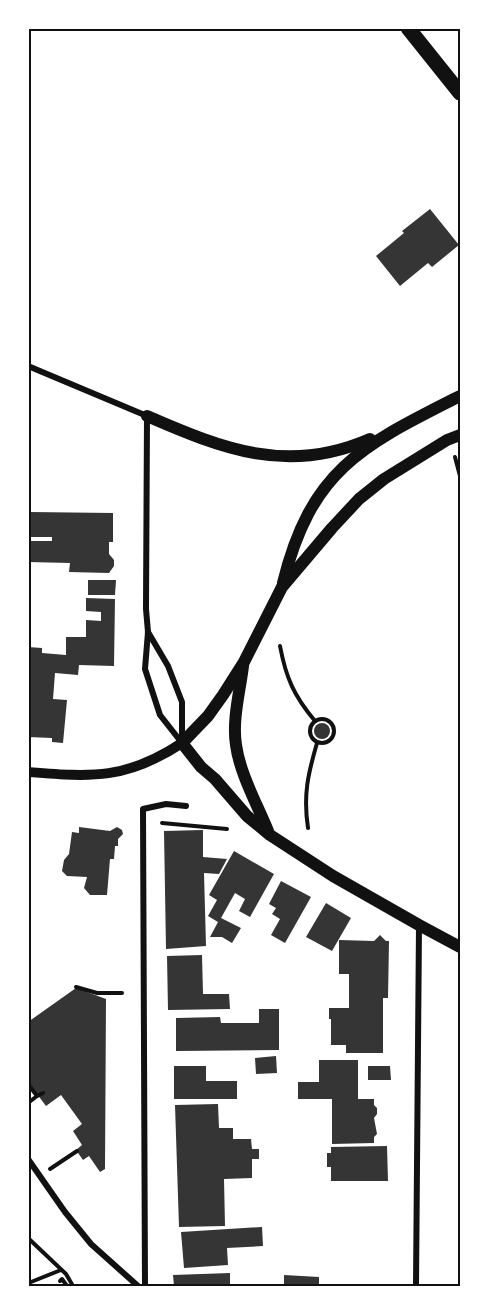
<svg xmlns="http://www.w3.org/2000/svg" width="489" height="1315" viewBox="0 0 489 1315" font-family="'Libre Baskerville',serif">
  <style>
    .building { fill: #353535 }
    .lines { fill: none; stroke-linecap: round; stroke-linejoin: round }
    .path { stroke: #111; stroke-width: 4 }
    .minor { stroke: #111; stroke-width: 6 }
    .tertiary { stroke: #111; stroke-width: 10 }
    .secondary { stroke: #111; stroke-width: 12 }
    .primary { stroke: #111; stroke-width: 15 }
    .neatline { fill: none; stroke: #111; stroke-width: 2 }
  </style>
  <rect width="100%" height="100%" fill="#fff"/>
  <!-- building -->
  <g class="building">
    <polygon points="430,209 459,245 432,267 428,263 400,286 376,256 404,233 402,231"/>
    <polygon points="30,512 113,513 113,542 109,542 109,554 114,560 114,566 109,573 69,572 70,563 28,562 28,541 52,541 52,537 30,537"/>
    <polygon points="88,580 116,580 115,595 88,595"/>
    <polygon points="86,598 115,599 114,666 79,665 78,675 55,673 53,699 67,700 63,743 52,742 52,738 28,737 28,647 42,648 42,653 66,655 66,637 86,637 86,620 101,621 101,612 86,611"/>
    <circle cx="322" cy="731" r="8"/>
    <polygon points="79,827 110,831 117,827 122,830 123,834 118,839 118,846 115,846 114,859 110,859 107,895 90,895 84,888 87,877 67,876 62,871 64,860 69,854 72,832 79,833"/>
    <polygon points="203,830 203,857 227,859 219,874 204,873 206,946 166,949 164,831"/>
    <polygon points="234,851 274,874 250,917 239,911 245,899 235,893 221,918 241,928 232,943 222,937 210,937 218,922 208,916 217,900 209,895"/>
    <polygon points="281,881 311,897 285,943 271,935 280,919 272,914 276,908 269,904"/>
    <polygon points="326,903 351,918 332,951 306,937"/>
    <polygon points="380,935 386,941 389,941 388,998 383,998 383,1053 346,1053 346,1045 331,1045 331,1019 329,1019 329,1008 349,1008 349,974 339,974 339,940 374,941"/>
    <polygon points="202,955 203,994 229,994 230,1009 168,1010 167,956"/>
    <polygon points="76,988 106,999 105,1169 100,1172 89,1156 83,1160 76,1150 82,1145 73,1131 82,1124 61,1095 46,1106 28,1082 28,1022"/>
    <polygon points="259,1009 279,1009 279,1050 176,1051 176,1018 220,1017 221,1023 259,1023"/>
    <polygon points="276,1056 277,1073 256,1074 255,1058"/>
    <polygon points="319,1060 358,1060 358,1099 374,1099 374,1105 377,1108 377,1114 374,1118 377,1134 374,1137 374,1143 332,1144 332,1099 298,1099 298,1082 319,1082"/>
    <polygon points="174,1066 206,1066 206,1081 237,1081 237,1099 174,1099"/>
    <polygon points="368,1066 390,1066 391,1080 368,1080"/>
    <polygon points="218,1104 219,1128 233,1128 233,1139 251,1139 252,1149 259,1149 259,1159 252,1159 252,1178 224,1179 225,1226 179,1227 175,1105"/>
    <polygon points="387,1146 388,1181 331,1181 331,1167 327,1167 327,1153 331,1153 331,1147"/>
    <polygon points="262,1227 263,1246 227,1248 228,1265 184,1268 181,1232"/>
    <polygon points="230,1273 230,1286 174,1286 173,1275"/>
    <polygon points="284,1275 319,1277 319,1286 284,1286"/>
  </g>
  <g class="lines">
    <!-- path -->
    <g class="path">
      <polyline points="455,457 460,476"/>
      <path d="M280,646C286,678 294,696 315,721"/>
      <circle cx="322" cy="731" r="12"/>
      <polyline points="162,823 227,829"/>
      <path d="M308,828C303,795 308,774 317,743"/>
      <polyline points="76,987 97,993 122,993"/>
      <polyline points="28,1084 37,1096 43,1093"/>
      <polyline points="28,1103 37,1096"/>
      <polyline points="50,1169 77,1151"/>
      <polyline points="28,1238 66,1274 73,1286"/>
      <polyline points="60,1281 62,1279 67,1286"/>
      <polyline points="31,1282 61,1270"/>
    </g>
    <!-- minor -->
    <g class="minor">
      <polyline points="28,366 147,416 146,609 148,632 145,669 160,715 182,743"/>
      <polyline points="148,632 168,666 182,702 182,743"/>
      <polyline points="28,1159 65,1212 91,1244 138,1286"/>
      <polyline points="145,1286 143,809 166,804 186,806"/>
      <polyline points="416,1286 419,926"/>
    </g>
    <!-- tertiary -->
    <path class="tertiary" d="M28,772C92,777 126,780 182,743"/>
    <!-- secondary -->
    <g class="secondary">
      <path d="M147,416C223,449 288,475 370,439"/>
      <polyline points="460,435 447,440 384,479 359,499 332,528 282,587 244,662 223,695 208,716 182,743 201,767 215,779 247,816 270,835 333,876 419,925 460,947"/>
      <path d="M283,583C311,469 363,445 460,396"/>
      <path d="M243,666C240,691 232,720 236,745C240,774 257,804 268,831"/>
    </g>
    <!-- primary -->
    <polyline class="primary" points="408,28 460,93"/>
  </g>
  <!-- border -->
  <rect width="489" height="1315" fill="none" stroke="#ffffff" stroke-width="60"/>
  <rect x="30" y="30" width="429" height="1255" class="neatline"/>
</svg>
